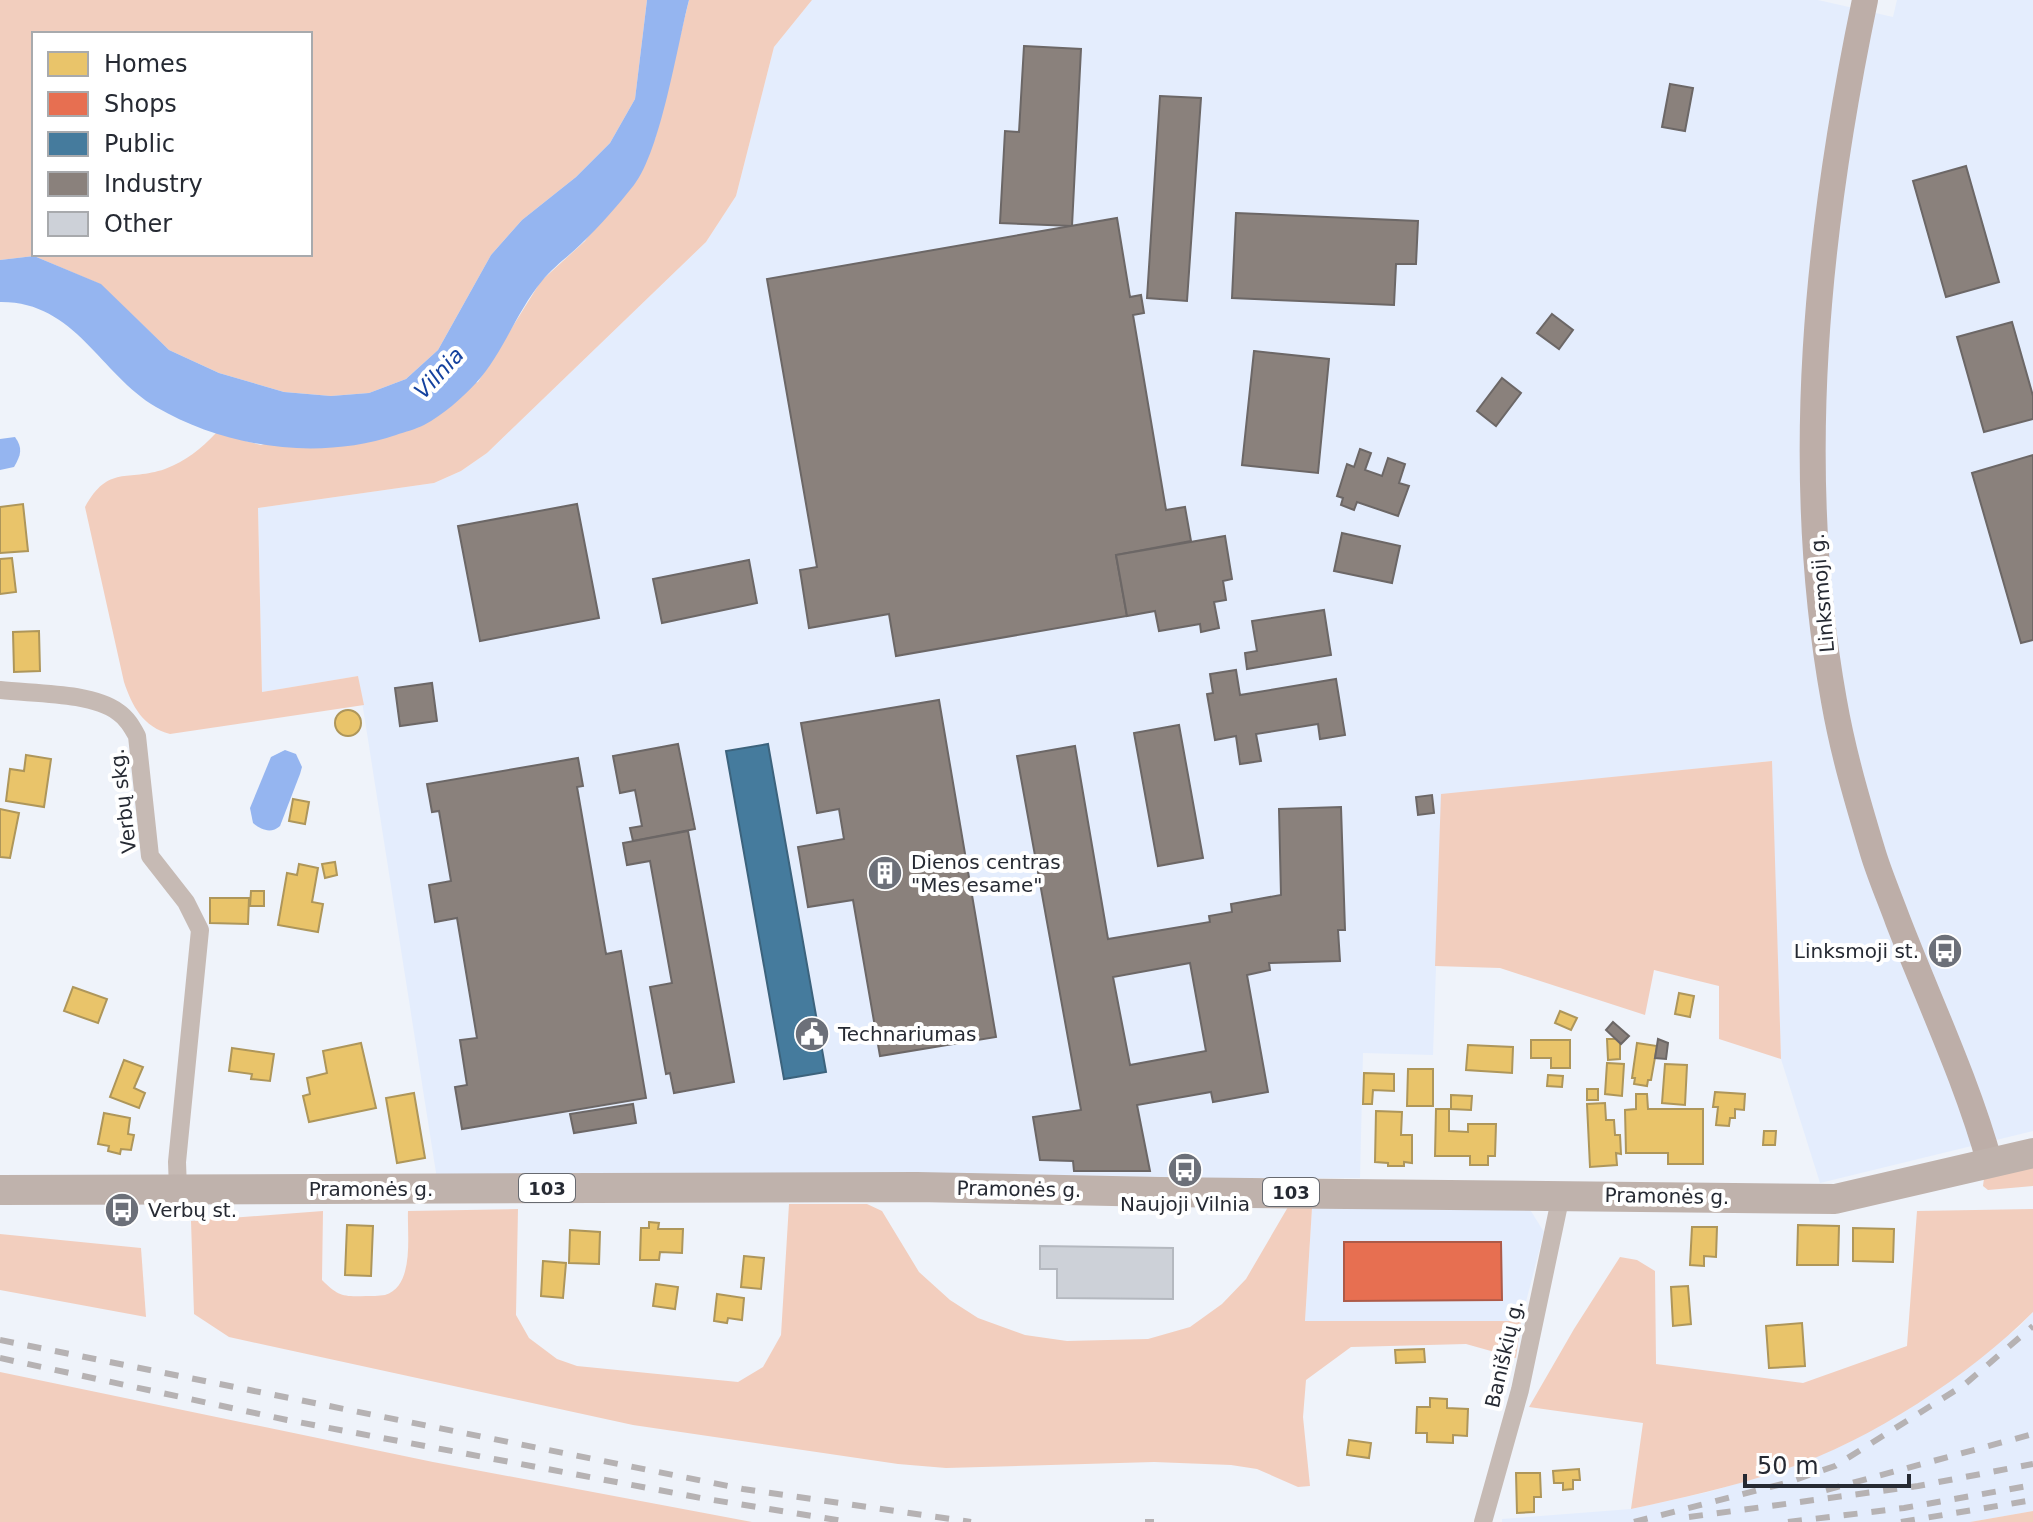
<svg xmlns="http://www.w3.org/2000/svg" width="2033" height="1522" viewBox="0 0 2033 1522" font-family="'DejaVu Sans',sans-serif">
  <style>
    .built { fill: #e4edfd }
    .green { fill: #f2cebe; fill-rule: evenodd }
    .water { fill: #95b5f0 }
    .homes { fill: #e9c46a; stroke: #ae965a; stroke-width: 2 }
    .shops { fill: #e76f51; stroke: #ad5a48; stroke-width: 2 }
    .public { fill: #457b9d; stroke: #3c637d; stroke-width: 2 }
    .industry { fill: #8a817c; stroke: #6c6766; stroke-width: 2; fill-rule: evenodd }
    .building { fill: #cdd1d8; stroke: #b4b8bf; stroke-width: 2 }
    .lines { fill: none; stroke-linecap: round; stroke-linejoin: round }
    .street { stroke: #c6bab4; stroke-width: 18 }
    .secondary { stroke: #bdaea8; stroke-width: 26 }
    .primary { stroke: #bfb2ac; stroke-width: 30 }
    .rail { stroke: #b6b2b3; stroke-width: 6; stroke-dasharray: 14 14; stroke-linecap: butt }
    .labels { text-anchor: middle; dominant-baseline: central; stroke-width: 8; stroke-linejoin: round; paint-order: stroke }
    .shield { fill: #fff; stroke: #676a70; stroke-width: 2 }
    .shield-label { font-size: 18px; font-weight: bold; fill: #262a33 }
    .street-label { font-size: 20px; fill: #262a33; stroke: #fff }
    .poi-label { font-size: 20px; fill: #262a33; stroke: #fff; text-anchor: start }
    .water-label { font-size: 22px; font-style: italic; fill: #14419e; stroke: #fff }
  </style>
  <rect width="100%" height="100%" fill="#eff3fa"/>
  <!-- built -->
  <g class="built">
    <polygon points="812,0 1818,0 1893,17 1897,0 2033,0 2033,1131 1820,1183 1781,1059 1771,761 1442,795 1433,1055 1363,1053 1360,1178 437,1179 358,676 262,692 258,508 434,483 461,471 487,453 706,242 736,196 774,47"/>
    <polygon points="1312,1208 1529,1208 1544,1232 1521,1321 1305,1322"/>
    <polygon points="2033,1312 2033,1511 1970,1522 1502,1522 1502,1519 1631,1509 1708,1492 1788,1469 1848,1443 1900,1413 2018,1328"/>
  </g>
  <!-- green -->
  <g class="green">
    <path d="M0,0H647L635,99L610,143L576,177L522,220L491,255L438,350L406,379L369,393L331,396L284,392L219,373L169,350L100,284L34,256L0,260ZM34,34H310V254H34Z"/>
    <path d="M689,0H812L774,47L736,196L706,242L487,453L461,471L434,483L258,508L262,692L358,676L364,705L170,734C143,727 132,706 124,682L85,507C109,464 127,482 165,469C186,461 201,449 216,433L261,445L478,382L541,281L585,241L655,139Z"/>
    <polygon points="1772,761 1781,1059 1719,1039 1719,986 1654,970 1645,1015 1500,968 1435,966 1441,794"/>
    <polygon points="2033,1166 2033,1186 1988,1190 1983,1186 1984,1178"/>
    <path d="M789,1204H867L882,1211L919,1272L950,1300L978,1318L1025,1335L1067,1341L1148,1339L1190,1327L1222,1304L1246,1279L1288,1207L1312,1208L1305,1321H1521L1516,1358L1466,1344L1351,1347L1306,1380L1303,1417L1310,1486L1298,1487L1257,1469L1231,1465L1154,1462L946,1468L898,1464L633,1425L229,1337L194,1314L191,1221L323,1211L322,1280C338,1296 343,1297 366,1296C371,1296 379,1296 385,1295C415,1286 407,1235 408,1211L518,1209L516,1315L529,1338L557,1359L577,1366L738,1382L763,1367L781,1335Z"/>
    <path d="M2033,1209V1312C1969,1376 1871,1440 1786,1469C1735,1486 1683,1498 1631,1509L1643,1423L1529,1407L1574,1329L1620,1257L1637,1260L1655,1271L1656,1364L1803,1383L1907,1346L1917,1211Z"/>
    <polygon points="0,1234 141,1248 146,1317 0,1290"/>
    <polygon points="0,1372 433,1462 752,1522 0,1522"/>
    <polygon points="2033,1511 2033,1522 1970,1522"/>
  </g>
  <!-- water -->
  <g class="water">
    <path d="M647,0H689C677,46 661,150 634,185C618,205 600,226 581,244C569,256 553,267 542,281C516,312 503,354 476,383C462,398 443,415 424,425C416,429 405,432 396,435C319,461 226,448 156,407C100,374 75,301 0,302V260L34,256L101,284L169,350L219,373L284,392L331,396L369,393L406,379L438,350L491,255L522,220L576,177L610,143L635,99Z"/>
    <path d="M15,437C23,448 21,455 14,467L0,470V439Z"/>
    <path d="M285,750L296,754L302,767L300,774L280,826C271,834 261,830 253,823L250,808L271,757Z"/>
  </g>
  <!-- homes -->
  <g class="homes">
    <polygon points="23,504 28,551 0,553 0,507"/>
    <polygon points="12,558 16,592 0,594 0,559"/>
    <polygon points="39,631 40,671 14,672 13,632"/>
    <circle cx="348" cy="723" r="13"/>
    <polygon points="26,755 51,759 44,807 6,801 10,769 24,771"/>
    <polygon points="293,799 309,802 305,824 289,821"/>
    <polygon points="0,809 19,813 10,858 0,857"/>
    <polygon points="335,862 337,875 325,878 322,864"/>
    <polygon points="299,864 318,868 312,902 323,904 318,932 278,925 287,873 297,875"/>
    <polygon points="251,891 264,891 264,906 250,906"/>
    <polygon points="210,898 249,898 248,924 210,923"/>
    <polygon points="73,987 107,999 98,1023 64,1011"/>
    <polygon points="1679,993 1694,996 1690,1017 1675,1014"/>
    <polygon points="1560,1011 1577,1018 1571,1030 1555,1023"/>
    <polygon points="1607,1039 1616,1039 1620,1043 1620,1059 1608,1060"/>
    <polygon points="1531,1040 1570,1040 1570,1068 1551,1068 1551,1058 1531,1058"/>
    <polygon points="361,1043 376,1108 309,1122 303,1096 310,1094 307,1078 327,1073 323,1051"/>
    <polygon points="1637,1043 1657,1046 1651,1080 1648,1080 1647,1086 1634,1084 1635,1078 1632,1078"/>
    <polygon points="1468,1045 1513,1047 1512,1073 1466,1070"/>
    <polygon points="232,1048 274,1054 270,1081 251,1079 252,1074 229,1071"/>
    <polygon points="124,1060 143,1067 134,1088 145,1093 139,1108 110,1097"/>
    <polygon points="1607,1063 1624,1064 1622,1096 1605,1094"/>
    <polygon points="1665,1064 1687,1065 1685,1105 1662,1103"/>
    <polygon points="1408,1069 1433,1069 1433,1106 1407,1106"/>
    <polygon points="1364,1073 1394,1074 1394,1091 1373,1090 1372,1104 1363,1104"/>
    <polygon points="1548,1075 1563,1076 1562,1087 1547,1086"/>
    <rect x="1587" y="1089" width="11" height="11"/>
    <polygon points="1715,1092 1745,1094 1744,1110 1735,1109 1735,1118 1730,1118 1729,1126 1716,1125 1718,1107 1713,1107"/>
    <polygon points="414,1093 425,1158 397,1163 386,1098"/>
    <polygon points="1636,1094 1647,1094 1648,1109 1703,1109 1703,1164 1668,1164 1668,1153 1626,1153 1625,1110 1636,1109"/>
    <polygon points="1451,1095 1472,1096 1471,1110 1451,1109"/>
    <polygon points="1605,1103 1606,1120 1614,1120 1615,1135 1620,1135 1621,1154 1616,1153 1617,1165 1590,1167 1587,1104"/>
    <polygon points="1436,1109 1449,1109 1449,1131 1468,1132 1468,1124 1496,1124 1495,1156 1488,1156 1488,1165 1470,1165 1470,1156 1435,1156"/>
    <polygon points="1376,1111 1402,1112 1401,1135 1412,1135 1412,1163 1404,1162 1404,1166 1388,1166 1388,1163 1375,1162"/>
    <polygon points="104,1113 130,1118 128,1134 134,1135 131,1150 121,1149 120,1154 108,1151 109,1146 98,1144"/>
    <polygon points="1764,1131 1776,1131 1775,1145 1763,1145"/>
    <polygon points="649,1222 659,1223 658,1229 683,1229 682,1253 660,1252 659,1260 640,1260 641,1228 649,1228"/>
    <polygon points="347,1225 373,1226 371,1276 345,1275"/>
    <polygon points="1798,1225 1839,1226 1838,1265 1797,1265"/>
    <polygon points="1692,1227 1717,1227 1716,1257 1704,1256 1704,1266 1690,1265"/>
    <polygon points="1853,1228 1894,1229 1893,1262 1853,1261"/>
    <polygon points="570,1230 600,1232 599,1264 569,1263"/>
    <polygon points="744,1256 764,1258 761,1289 741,1287"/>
    <polygon points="543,1261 566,1263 563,1298 541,1296"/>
    <polygon points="656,1284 678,1287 675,1309 653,1306"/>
    <polygon points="1688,1286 1691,1324 1673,1326 1671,1287"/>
    <polygon points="717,1294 744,1298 742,1320 728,1318 727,1323 714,1321"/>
    <polygon points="1802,1323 1805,1366 1769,1368 1766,1326"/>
    <polygon points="1424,1349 1425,1362 1396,1363 1395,1350"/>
    <polygon points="1430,1398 1447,1399 1447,1408 1468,1409 1467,1436 1453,1435 1453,1443 1427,1442 1427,1433 1416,1433 1417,1407 1430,1407"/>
    <polygon points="1349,1440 1371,1443 1369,1458 1347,1455"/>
    <polygon points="1579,1469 1580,1480 1573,1480 1573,1489 1563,1490 1563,1483 1554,1483 1553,1471"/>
    <polygon points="1516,1473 1540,1473 1541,1497 1534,1497 1534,1512 1517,1513"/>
  </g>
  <!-- shops -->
  <polygon class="shops" points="1344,1242 1501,1242 1502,1300 1344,1301"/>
  <!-- public -->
  <polygon class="public" points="768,744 826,1072 784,1079 726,751"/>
  <!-- industry -->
  <g class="industry">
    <polygon points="1024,46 1081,49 1072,226 1000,223 1005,131 1019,132"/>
    <polygon points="1670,84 1693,88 1685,131 1662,127"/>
    <polygon points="1160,96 1201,98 1187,301 1147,298"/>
    <polygon points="1966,166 1999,282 1946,297 1913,181"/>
    <polygon points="1236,213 1418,221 1416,264 1396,264 1394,305 1232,298"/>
    <polygon points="1117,218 1130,297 1141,295 1144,313 1133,315 1166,510 1185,507 1191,541 1116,555 1127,616 896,656 889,614 809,628 800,570 817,567 767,279"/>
    <polygon points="1552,314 1573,330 1559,349 1537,333"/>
    <polygon points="2012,322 2033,396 2033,419 1984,432 1957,337"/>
    <polygon points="1254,351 1329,359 1318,473 1242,465"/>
    <polygon points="1502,378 1521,393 1496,426 1477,411"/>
    <polygon points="1360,449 1371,453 1365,470 1382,476 1388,458 1405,464 1399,483 1409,486 1398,516 1357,502 1354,510 1341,505 1343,498 1337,496 1347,464 1354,467"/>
    <polygon points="2033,455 2033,640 2021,643 1972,473"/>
    <polygon points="577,504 599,618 480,641 458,526"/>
    <polygon points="1342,533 1400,546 1392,583 1334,571"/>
    <polygon points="1225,536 1232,579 1223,581 1226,600 1214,602 1219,628 1201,632 1200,624 1159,631 1155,611 1127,616 1116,555"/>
    <polygon points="749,560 757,603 662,623 653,579"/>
    <polygon points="1324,610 1331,655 1247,669 1245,653 1257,651 1252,621"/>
    <polygon points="1236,670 1240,695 1336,679 1345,735 1320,739 1318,724 1256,734 1261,761 1240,764 1236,736 1215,740 1207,694 1213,693 1210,674"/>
    <polygon points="432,683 437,721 400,726 395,688"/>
    <polygon points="939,700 996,1037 880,1056 853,900 808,907 798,847 844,839 839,809 817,813 801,723"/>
    <polygon points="1179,725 1203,858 1158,866 1134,733"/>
    <polygon points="678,744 695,829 633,841 630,828 642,826 635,790 620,793 613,756"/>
    <path d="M1075,746L1108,939L1210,922L1209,916L1232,912L1231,904L1281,895L1279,809L1341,807L1345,930H1338L1340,961L1269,963L1270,970L1247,975L1268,1092L1213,1102L1211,1092L1137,1105L1150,1171H1074L1073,1161L1040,1160L1033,1117L1081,1110L1017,756ZM1190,963L1206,1051L1130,1065L1113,977Z"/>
    <polygon points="578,758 583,786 577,787 606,954 621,951 646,1098 462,1129 455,1087 467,1085 460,1040 477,1038 457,918 435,922 429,885 451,881 439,811 432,812 427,784"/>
    <polygon points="1432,795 1434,813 1418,815 1416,797"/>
    <polygon points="688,831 734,1082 674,1093 670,1073 666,1074 650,987 672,983 650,861 627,865 623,843"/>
    <polygon points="1613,1022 1629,1036 1621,1044 1606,1030"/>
    <polygon points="1658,1039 1668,1043 1666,1059 1655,1058"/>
    <polygon points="633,1104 636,1123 574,1133 570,1114"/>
  </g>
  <!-- building -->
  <polygon class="building" points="1040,1246 1173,1248 1173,1299 1057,1298 1057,1269 1040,1269"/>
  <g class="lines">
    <!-- street -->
    <g class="street">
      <path d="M0,690C33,694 91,692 118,712C127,718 132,727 137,736L150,856L186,902L200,930L177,1162L178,1189"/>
      <polyline points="1483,1522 1520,1390 1561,1195"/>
    </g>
    <!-- secondary -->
    <path class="secondary" d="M1865,0C1817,230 1792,468 1834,701C1843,753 1858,803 1873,853C1880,876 1890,899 1898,921C1929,1001 1967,1081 1990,1164"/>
    <!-- primary -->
    <polyline class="primary" points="0,1190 917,1187 1160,1192 1835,1199 2033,1153"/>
    <!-- rail -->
    <g class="rail">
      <polyline points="0,1340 743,1489 971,1522"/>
      <polyline points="0,1358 287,1420 701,1498 849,1522"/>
      <polyline points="1826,1490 2033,1434"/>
      <polyline points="1689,1517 1918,1486 2033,1464"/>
      <polyline points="1145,1522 1154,1522"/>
      <polyline points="1634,1522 1786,1483 1835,1466 1964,1385 2033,1326"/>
      <polyline points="1788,1522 1904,1508 2033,1485"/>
      <polyline points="1901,1522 2033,1500"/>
    </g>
  </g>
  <!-- icons -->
  <defs>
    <g id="building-disc" transform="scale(1.8)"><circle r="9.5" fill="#6c7079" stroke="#fff"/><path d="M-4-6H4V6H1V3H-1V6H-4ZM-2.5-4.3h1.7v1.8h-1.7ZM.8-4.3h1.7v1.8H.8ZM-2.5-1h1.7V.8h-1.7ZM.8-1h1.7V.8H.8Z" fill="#fff"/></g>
    <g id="bus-disc" transform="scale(1.8)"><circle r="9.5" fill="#6c7079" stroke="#fff"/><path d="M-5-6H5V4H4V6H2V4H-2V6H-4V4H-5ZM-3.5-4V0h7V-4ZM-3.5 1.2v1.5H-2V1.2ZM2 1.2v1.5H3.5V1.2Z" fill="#fff"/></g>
    <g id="civic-disc" transform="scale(1.8)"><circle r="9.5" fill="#6c7079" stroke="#fff"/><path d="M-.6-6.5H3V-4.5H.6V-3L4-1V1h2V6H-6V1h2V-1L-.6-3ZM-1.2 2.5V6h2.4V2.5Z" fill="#fff"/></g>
  </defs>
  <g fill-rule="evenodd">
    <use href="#building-disc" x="885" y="873"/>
    <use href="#bus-disc" x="1945" y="951"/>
    <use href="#civic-disc" x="812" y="1034"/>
    <use href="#bus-disc" x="1185" y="1170"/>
    <use href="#bus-disc" x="122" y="1210"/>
  </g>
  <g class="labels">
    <!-- shield labels -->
    <g class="shield">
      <rect x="519" y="1174" width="56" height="28" rx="6"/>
      <rect x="1263" y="1178" width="56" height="28" rx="6"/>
    </g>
    <g class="shield-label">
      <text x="547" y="1188">103</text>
      <text x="1291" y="1192">103</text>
    </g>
    <!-- street labels -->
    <g class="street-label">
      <text transform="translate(1822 593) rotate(-95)">Linksmoji g.</text>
      <text transform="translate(123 801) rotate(-97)">Verbų skg.</text>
      <text x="371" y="1189">Pramonės g.</text>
      <text transform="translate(1019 1189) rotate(1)">Pramonės g.</text>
      <text transform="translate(1667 1196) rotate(1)">Pramonės g.</text>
      <text transform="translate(1504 1354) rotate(-77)">Baniškių g.</text>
    </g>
    <!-- poi labels -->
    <g class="poi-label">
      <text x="911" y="862">Dienos centras<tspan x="911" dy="23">"Mes esame"</tspan></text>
      <text x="1919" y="951" text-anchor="end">Linksmoji st.</text>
      <text x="838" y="1034">Technariumas</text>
      <text x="1185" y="1204" text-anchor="middle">Naujoji Vilnia</text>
      <text x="148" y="1210">Verbų st.</text>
    </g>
    <!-- water labels -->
    <g class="water-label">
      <text transform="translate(439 373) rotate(-47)">Vilnia</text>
    </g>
  </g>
  <!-- legend -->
  <rect x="32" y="32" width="280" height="224" fill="#ffffff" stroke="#a8aaad" stroke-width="2"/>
  <rect x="48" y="52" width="40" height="24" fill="#e9c46a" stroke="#a8aaad" stroke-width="2"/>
  <text x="104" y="72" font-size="24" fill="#262a33">Homes</text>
  <rect x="48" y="92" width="40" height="24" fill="#e76f51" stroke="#a8aaad" stroke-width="2"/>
  <text x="104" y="112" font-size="24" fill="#262a33">Shops</text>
  <rect x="48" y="132" width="40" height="24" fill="#457b9d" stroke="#a8aaad" stroke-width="2"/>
  <text x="104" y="152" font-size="24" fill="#262a33">Public</text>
  <rect x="48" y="172" width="40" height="24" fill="#8a817c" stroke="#a8aaad" stroke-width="2"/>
  <text x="104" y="192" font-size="24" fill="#262a33">Industry</text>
  <rect x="48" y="212" width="40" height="24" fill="#cdd1d8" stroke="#a8aaad" stroke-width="2"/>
  <text x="104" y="232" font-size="24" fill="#262a33">Other</text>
  <!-- scale -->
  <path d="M1745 1474v12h164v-12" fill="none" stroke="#262a33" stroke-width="4"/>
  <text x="1757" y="1474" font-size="24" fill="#262a33" stroke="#ffffff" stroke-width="6" paint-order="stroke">50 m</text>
</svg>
